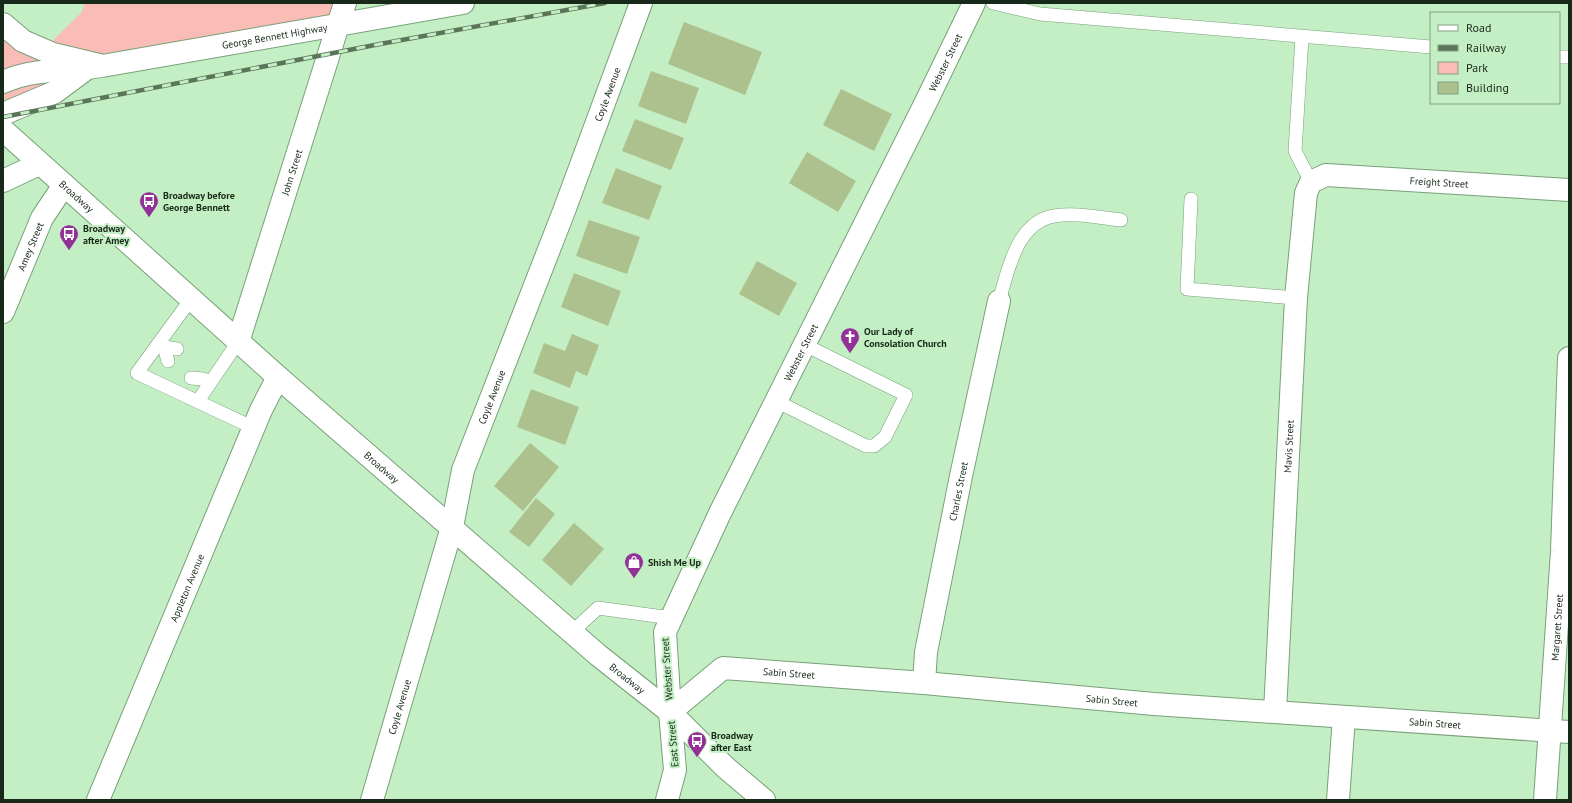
<svg xmlns="http://www.w3.org/2000/svg" width="1572" height="803" viewBox="0 0 1572 803" font-family="'PT Sans',sans-serif">
  <style>
    .green { fill: #f9bcb6 }
    .building { fill: #adc18e }
    .lines { fill: none; stroke-linecap: round; stroke-linejoin: round }
    .service-casing { stroke: #78a179; stroke-width: 14 }
    .minor-casing { stroke: #78a179; stroke-width: 24 }
    .tertiary-casing { stroke: #78a179; stroke-width: 24 }
    .secondary-casing { stroke: #78a179; stroke-width: 24 }
    .primary-casing { stroke: #78a179; stroke-width: 24 }
    .service { stroke: #fff; stroke-width: 13 }
    .minor { stroke: #fff; stroke-width: 22 }
    .tertiary { stroke: #fff; stroke-width: 22 }
    .secondary { stroke: #fff; stroke-width: 22 }
    .primary { stroke: #fff; stroke-width: 22 }
    .rail-casing { stroke: #5b755b; stroke-width: 4.5 }
    .rail { stroke: #c4efc4; stroke-width: 3; stroke-dasharray: 9; stroke-linecap: butt }
    .labels { text-anchor: middle; dominant-baseline: central; stroke-width: 4; stroke-linejoin: round; paint-order: stroke }
    .street-label { font-size: 10px; fill: #192919; stroke: #c4efc4 }
    .poi-label { font-size: 10px; font-weight: bold; fill: #192919; stroke: #c4efc4; text-anchor: start }
  </style>
  <rect width="100%" height="100%" fill="#c4efc4"/>
  <!-- green -->
  <polygon class="green" points="85,3 357,3 354,19 3,100 3,15 46,47 81,13"/>
  <!-- building -->
  <g class="building">
    <polygon points="684,22 762,52 745,95 668,64"/>
    <polygon points="651,71 699,88 686,124 638,106"/>
    <polygon points="841,89 892,114 874,151 823,125"/>
    <polygon points="635,119 684,138 671,170 622,151"/>
    <polygon points="807,152 856,181 838,212 789,183"/>
    <polygon points="616,168 662,186 649,220 602,203"/>
    <polygon points="589,220 640,237 627,274 576,256"/>
    <polygon points="757,261 797,283 779,316 739,294"/>
    <polygon points="574,273 621,291 608,326 561,307"/>
    <polygon points="572,334 599,345 587,376 576,371 570,388 533,373 544,343 565,351"/>
    <polygon points="531,389 579,407 565,445 517,427"/>
    <polygon points="530,443 559,467 523,511 494,486"/>
    <polygon points="536,498 555,514 529,547 509,532"/>
    <polygon points="574,523 604,549 571,586 542,560"/>
  </g>
  <g class="lines">
    <!-- service casing -->
    <g class="service-casing">
      <g id="service">
        <polyline points="993,3 1040,14 1431,47"/>
        <polyline points="1302,37 1295,151 1311,182"/>
        <polyline points="1559,57 1569,57"/>
        <polyline points="1191,199 1187,289 1296,298"/>
        <polyline points="191,299 137,373 254,428"/>
        <path d="M999,301C1008,270 1017,222 1054,216C1076,212 1100,218 1121,220"/>
        <polyline points="159,343 164,347 168,361"/>
        <polyline points="164,347 177,349"/>
        <polyline points="191,378 203,379 210,383"/>
        <polyline points="198,401 238,342"/>
        <polyline points="776,401 866,446 874,446 885,437 906,395 805,345"/>
        <polyline points="572,632 598,608 671,618"/>
      </g>
    </g>
    <!-- minor casing -->
    <g class="minor-casing">
      <g id="minor">
        <polyline points="3,181 39,164"/>
        <path id="s1" d="M3,312L42,218L64,185"/>
        <path id="s2" d="M238,342L345,3"/>
        <path id="s3" d="M924,683L926,652L961,476L999,301"/>
        <path id="s4" d="M670,712L723,668L924,683L1154,704L1569,732"/>
        <path id="s5" d="M670,712L665,632L720,513L926,102L974,3"/>
        <path id="s6" d="M1275,712L1296,298L1306,193L1311,182L1326,175L1569,190"/>
        <path id="s7" d="M98,800L261,410L278,377"/>
        <path id="s8" d="M372,800L452,527L463,470L564,211L641,3"/>
        <polyline points="1338,800 1344,717"/>
        <path id="s9" d="M1545,800L1562,551L1569,358"/>
      </g>
    </g>
    <!-- tertiary casing -->
    <g class="tertiary-casing">
      <polyline id="tertiary" points="3,24 23,41 53,54 99,65"/>
    </g>
    <!-- secondary casing -->
    <g class="secondary-casing">
      <g id="secondary">
        <path id="s10" d="M3,82C34,68 69,71 102,66L463,3"/>
        <polyline points="3,114 55,92 86,69"/>
        <polyline points="667,800 675,770 670,712"/>
      </g>
    </g>
    <!-- primary casing -->
    <g class="primary-casing">
      <g id="primary">
        <path id="s11" d="M3,130L278,377L598,655L670,712L725,767L764,800"/>
      </g>
    </g>
    <!-- service -->
    <use href="#service" class="service"/>
    <!-- minor -->
    <use href="#minor" class="minor"/>
    <!-- tertiary -->
    <use href="#tertiary" class="tertiary"/>
    <!-- secondary -->
    <use href="#secondary" class="secondary"/>
    <!-- primary -->
    <use href="#primary" class="primary"/>
    <!-- rail casing -->
    <g class="rail-casing">
      <polyline id="rail" points="3,117 380,44 605,3"/>
    </g>
    <!-- rail -->
    <use href="#rail" class="rail"/>
  </g>
  <!-- icons -->
  <defs>
    <g id="bus-pin" transform="scale(1)"><path d="M0 17L-7.5 6A9.5 9.5 0 1 1 7.5 6Z" fill="#933199" stroke="#c4efc4"/><path d="M-5-6H5V4H4V6H2V4H-2V6H-4V4H-5ZM-3.5-4V0h7V-4ZM-3.5 1.2v1.5H-2V1.2ZM2 1.2v1.5H3.5V1.2Z" fill="#fff"/></g>
    <g id="church-pin" transform="scale(1)"><path d="M0 17L-7.5 6A9.5 9.5 0 1 1 7.5 6Z" fill="#933199" stroke="#c4efc4"/><path d="M-1.2-6h2.4v3.5h3.3v2.4h-3.3V6h-2.4V-.1h-3.3v-2.4h3.3Z" fill="#fff"/></g>
    <g id="shop-pin" transform="scale(1)"><path d="M0 17L-7.5 6A9.5 9.5 0 1 1 7.5 6Z" fill="#933199" stroke="#c4efc4"/><path d="M-5-2.5h2.3a2.7 3.5 0 0 1 5.4 0H5L5.5 6h-11ZM-1.5-2.5h3a1.5 2.3 0 0 0-3 0Z" fill="#fff"/></g>
  </defs>
  <g fill-rule="evenodd">
    <use href="#bus-pin" x="149" y="201"/>
    <use href="#bus-pin" x="69" y="234"/>
    <use href="#church-pin" x="850" y="337"/>
    <use href="#shop-pin" x="634" y="562"/>
    <use href="#bus-pin" x="697" y="741"/>
  </g>
  <g class="labels">
    <!-- street labels -->
    <g class="street-label">
      <text stroke="none"><textPath href="#s10" startOffset="276">George Bennett Highway</textPath></text>
      <text stroke="none"><textPath href="#s5" startOffset="715">Webster Street</textPath></text>
      <text stroke="none"><textPath href="#s8" startOffset="745">Coyle Avenue</textPath></text>
      <text stroke="none"><textPath href="#s2" startOffset="178">John Street</textPath></text>
      <text stroke="none"><textPath href="#s6" startOffset="662">Freight Street</textPath></text>
      <text stroke="none"><textPath href="#s11" startOffset="99">Broadway</textPath></text>
      <text stroke="none"><textPath href="#s1" startOffset="71">Amey Street</textPath></text>
      <text stroke="none"><textPath href="#s5" startOffset="391">Webster Street</textPath></text>
      <text stroke="none"><textPath href="#s8" startOffset="421">Coyle Avenue</textPath></text>
      <text stroke="none"><textPath href="#s6" startOffset="266">Mavis Street</textPath></text>
      <text stroke="none"><textPath href="#s11" startOffset="507">Broadway</textPath></text>
      <text stroke="none"><textPath href="#s3" startOffset="195">Charles Street</textPath></text>
      <text stroke="none"><textPath href="#s7" startOffset="230">Appleton Avenue</textPath></text>
      <text stroke="none"><textPath href="#s9" startOffset="173">Margaret Street</textPath></text>
      <text transform="translate(667 669) rotate(-94)">Webster Street</text>
      <text stroke="none"><textPath href="#s4" startOffset="135">Sabin Street</textPath></text>
      <text stroke="none"><textPath href="#s11" startOffset="831">Broadway</textPath></text>
      <text stroke="none"><textPath href="#s4" startOffset="459">Sabin Street</textPath></text>
      <text stroke="none"><textPath href="#s8" startOffset="97">Coyle Avenue</textPath></text>
      <text stroke="none"><textPath href="#s4" startOffset="783">Sabin Street</textPath></text>
      <text transform="translate(673 744) rotate(-95)">East Street</text>
    </g>
    <!-- poi labels -->
    <g class="poi-label">
      <text x="163" y="195">Broadway before<tspan x="163" dy="12">George Bennett</tspan></text>
      <text x="83" y="228">Broadway<tspan x="83" dy="12">after Amey</tspan></text>
      <text x="864" y="331">Our Lady of<tspan x="864" dy="12">Consolation Church</tspan></text>
      <text x="648" y="562">Shish Me Up</text>
      <text x="711" y="735">Broadway<tspan x="711" dy="12">after East</tspan></text>
    </g>
  </g>
  <!-- border -->
  <rect width="1572" height="803" fill="none" stroke="#192919" stroke-width="8"/>
  <!-- legend -->
  <rect x="1430" y="12" width="130" height="92" fill="#c4efc4" stroke="#80a080"/>
  <rect x="1438" y="25" width="20" height="6" fill="#ffffff" stroke="#80a080"/>
  <text x="1466" y="32" font-size="12" fill="#192919">Road</text>
  <rect x="1438" y="45" width="20" height="6" fill="#5b755b" stroke="#80a080"/>
  <text x="1466" y="52" font-size="12" fill="#192919">Railway</text>
  <rect x="1438" y="62" width="20" height="12" fill="#f9bcb6" stroke="#80a080"/>
  <text x="1466" y="72" font-size="12" fill="#192919">Park</text>
  <rect x="1438" y="82" width="20" height="12" fill="#adc18e" stroke="#80a080"/>
  <text x="1466" y="92" font-size="12" fill="#192919">Building</text>
</svg>
